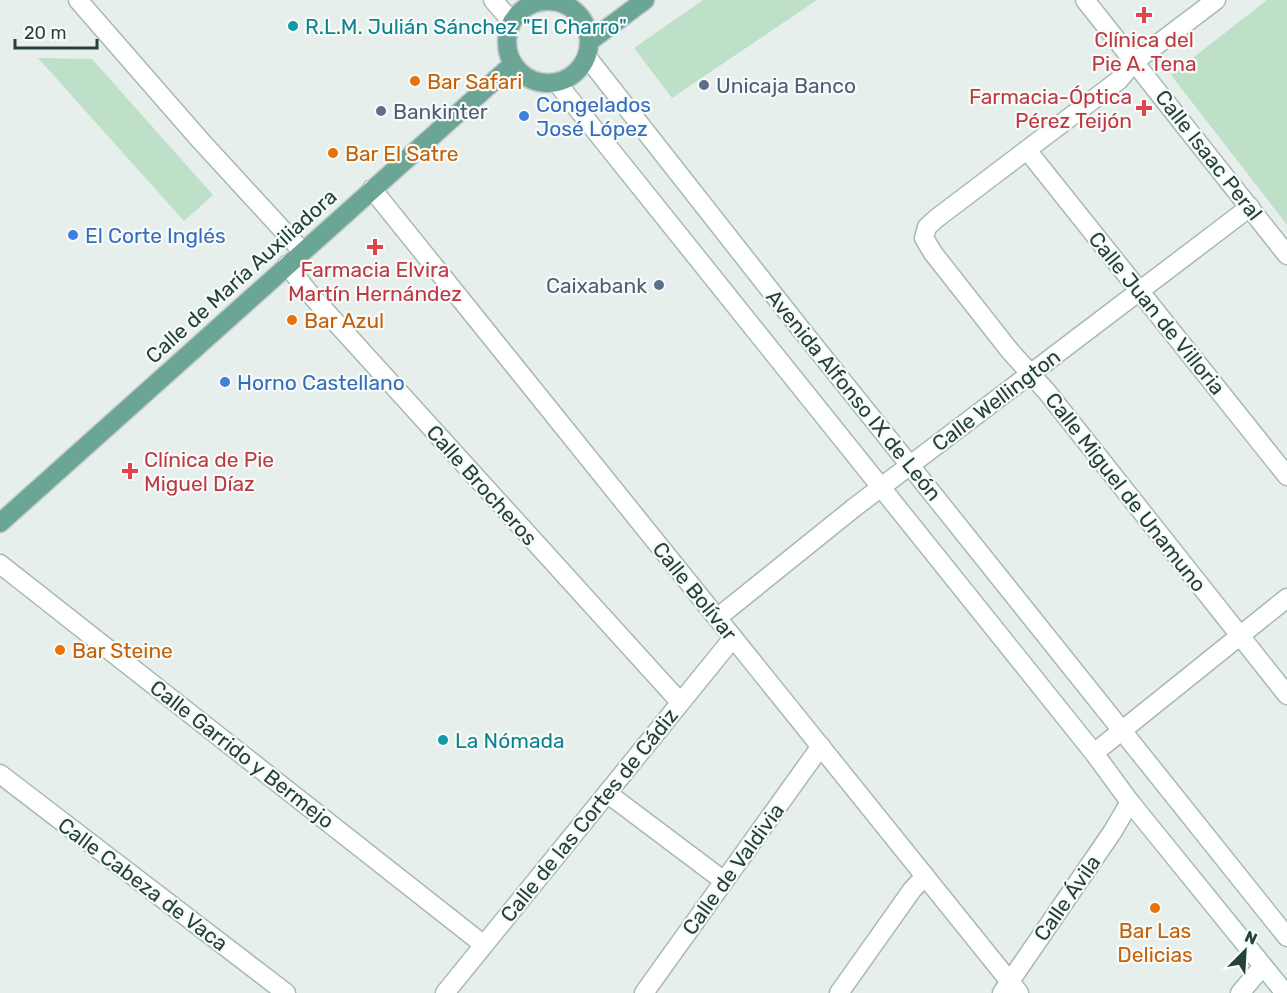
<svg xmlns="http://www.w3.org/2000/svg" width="1287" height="993" viewBox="0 0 1287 993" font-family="Rubik,sans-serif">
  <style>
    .green { fill: #bfe0c8 }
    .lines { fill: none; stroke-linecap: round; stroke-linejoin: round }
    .street-casing { stroke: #a8b8b2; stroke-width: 21 }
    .secondary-casing { stroke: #a4bbb3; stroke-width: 21 }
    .primary-casing { stroke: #c2cac8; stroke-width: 21 }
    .street { stroke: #fff; stroke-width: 18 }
    .secondary { stroke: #fff; stroke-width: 18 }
    .primary { stroke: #6aa596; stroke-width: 18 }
    .health-dot { fill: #e0444e; stroke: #f7fbf9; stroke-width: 2 }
    .culture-dot { fill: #0f9aa8; stroke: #f7fbf9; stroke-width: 2 }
    .food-dot { fill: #e8710a; stroke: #f7fbf9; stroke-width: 2 }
    .service-dot { fill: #5c6f8a; stroke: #f7fbf9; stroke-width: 2 }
    .shop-dot { fill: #3f7fe0; stroke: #f7fbf9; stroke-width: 2 }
    .labels { text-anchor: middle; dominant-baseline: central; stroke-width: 4.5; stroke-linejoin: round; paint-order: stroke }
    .culture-label { font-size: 21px; fill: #0d838f; stroke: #f7fbf9; text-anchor: start }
    .health-label { font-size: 21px; fill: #be3a42; stroke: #f7fbf9 }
    .food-label { font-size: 21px; fill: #c56008; stroke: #f7fbf9; text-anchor: start }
    .service-label { font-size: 21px; fill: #4e5e75; stroke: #f7fbf9; text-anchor: start }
    .shop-label { font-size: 21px; fill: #366cbe; stroke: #f7fbf9; text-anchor: start }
    .street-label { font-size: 21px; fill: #24423a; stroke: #f7fbf9 }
  </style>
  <rect width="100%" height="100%" fill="#e6efeb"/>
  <!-- green -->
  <g class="green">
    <polygon points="703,0 817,0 672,98 634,48"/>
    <polygon points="1267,0 1287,0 1287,225 1171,75"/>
    <polygon points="38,58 92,59 213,195 184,221"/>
  </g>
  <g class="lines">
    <!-- street casing -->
    <g class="street-casing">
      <g id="street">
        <polyline points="78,0 200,140 302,251"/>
        <polyline points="1085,0 1287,255"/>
        <polyline points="1216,0 1134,62 1119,80 937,218 927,227 924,238 933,253 1010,351 1047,392 1287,695"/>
        <polyline points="1027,150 1287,476"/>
        <polyline points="372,189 1019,993"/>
        <polyline points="287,265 310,294 680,702"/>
        <polyline points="0,564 484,945"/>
        <polyline points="717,618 855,507 1250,207"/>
        <polyline points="1094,753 1287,598"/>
        <polyline points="0,774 286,993"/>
        <polyline points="607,793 724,881"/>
        <polyline points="445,993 733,638"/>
        <polyline points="644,993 821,746"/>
        <polyline points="839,993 912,890 925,876"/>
        <polyline points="1002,993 1113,831 1130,802"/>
        <polyline points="1240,993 1263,966"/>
      </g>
    </g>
    <!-- secondary casing -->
    <g class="secondary-casing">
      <g id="secondary">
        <polyline points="493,0 512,22"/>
        <polyline points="539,0 541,2"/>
        <polyline points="587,57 796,323 1287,937"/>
        <polyline points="557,83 1094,753 1130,802 1285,993"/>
      </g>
    </g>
    <!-- primary casing -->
    <g class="primary-casing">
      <g id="primary">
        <circle cx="548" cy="42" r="41"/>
        <polyline points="590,41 645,0"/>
        <polyline points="0,523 513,64"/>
      </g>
    </g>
    <!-- street -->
    <use href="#street" class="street"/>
    <!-- secondary -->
    <use href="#secondary" class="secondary"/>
    <!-- primary -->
    <use href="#primary" class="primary"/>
  </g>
  <!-- markers -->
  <g class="health-dot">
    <path d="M1141 6h6v6h6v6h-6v6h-6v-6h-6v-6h6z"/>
    <path d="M1141 99h6v6h6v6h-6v6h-6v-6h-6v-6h6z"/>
    <path d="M372 238h6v6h6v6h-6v6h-6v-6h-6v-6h6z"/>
    <path d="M127 462h6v6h6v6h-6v6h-6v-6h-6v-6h6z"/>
  </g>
  <g class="culture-dot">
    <circle cx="293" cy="26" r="6"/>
    <circle cx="443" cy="740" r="6"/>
  </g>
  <g class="food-dot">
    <circle cx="415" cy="81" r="6"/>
    <circle cx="333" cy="153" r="6"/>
    <circle cx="292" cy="320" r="6"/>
    <circle cx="60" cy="650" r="6"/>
    <circle cx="1155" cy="908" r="6"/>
  </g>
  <g class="service-dot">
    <circle cx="704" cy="85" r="6"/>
    <circle cx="381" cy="111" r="6"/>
    <circle cx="659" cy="285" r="6"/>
  </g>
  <g class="shop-dot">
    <circle cx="524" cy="116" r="6"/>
    <circle cx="73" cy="235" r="6"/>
    <circle cx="225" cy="382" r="6"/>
  </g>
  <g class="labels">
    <!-- culture labels -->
    <g class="culture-label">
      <text x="305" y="26">R.L.M. Julián Sánchez "El Charro"</text>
      <text x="455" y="740">La Nómada</text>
    </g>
    <!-- health labels -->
    <g class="health-label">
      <text x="1144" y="39">Clínica del<tspan x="1144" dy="24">Pie A. Tena</tspan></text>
      <text x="1132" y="96" text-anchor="end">Farmacia-Óptica<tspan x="1132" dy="24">Pérez Teijón</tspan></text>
      <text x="375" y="269">Farmacia Elvira<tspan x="375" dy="24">Martín Hernández</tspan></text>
      <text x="144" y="459" text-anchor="start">Clínica de Pie<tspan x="144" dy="24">Miguel Díaz</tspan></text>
    </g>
    <!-- food labels -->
    <g class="food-label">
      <text x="427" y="81">Bar Safari</text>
      <text x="345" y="153">Bar El Satre</text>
      <text x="304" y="320">Bar Azul</text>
      <text x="72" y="650">Bar Steine</text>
      <text x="1155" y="930" text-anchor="middle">Bar Las<tspan x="1155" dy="24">Delicias</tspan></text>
    </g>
    <!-- service labels -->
    <g class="service-label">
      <text x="716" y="85">Unicaja Banco</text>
      <text x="393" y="111">Bankinter</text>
      <text x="647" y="285" text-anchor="end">Caixabank</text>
    </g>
    <!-- shop labels -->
    <g class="shop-label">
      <text x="536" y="104">Congelados<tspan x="536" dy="24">José López</tspan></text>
      <text x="85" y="235">El Corte Inglés</text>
      <text x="237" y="382">Horno Castellano</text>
    </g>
    <!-- street labels -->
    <g class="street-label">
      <text transform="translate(1209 155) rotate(52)">Calle Isaac Peral</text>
      <text transform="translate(241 276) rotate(-42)">Calle de María Auxiliadora</text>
      <text transform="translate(1157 313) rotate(51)">Calle Juan de Villoria</text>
      <text transform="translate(854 395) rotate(51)">Avenida Alfonso IX de León</text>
      <text transform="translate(996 400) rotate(-37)">Calle Wellington</text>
      <text transform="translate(482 485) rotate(48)">Calle Brocheros</text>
      <text transform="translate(1126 492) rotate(52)">Calle Miguel de Unamuno</text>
      <text transform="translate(695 591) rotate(51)">Calle Bolívar</text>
      <text transform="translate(242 754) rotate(38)">Calle Garrido y Bermejo</text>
      <text transform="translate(589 815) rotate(-51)">Calle de las Cortes de Cádiz</text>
      <text transform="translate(733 869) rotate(-54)">Calle de Valdivia</text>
      <text transform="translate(143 884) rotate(37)">Calle Cabeza de Vaca</text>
      <text transform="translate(1067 898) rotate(-55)">Calle Ávila</text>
    </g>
  </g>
  <!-- north arrow -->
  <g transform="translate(1245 951) rotate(24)" stroke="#f7fbf9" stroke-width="4.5" paint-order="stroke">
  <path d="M0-4.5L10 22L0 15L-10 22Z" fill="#24423a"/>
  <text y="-9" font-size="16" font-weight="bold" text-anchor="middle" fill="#24423a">N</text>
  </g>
  <!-- scale -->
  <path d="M15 39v9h82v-9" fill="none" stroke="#24423a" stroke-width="3"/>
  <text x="24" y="39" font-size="18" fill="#24423a" stroke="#f7fbf9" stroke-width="4.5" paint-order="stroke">20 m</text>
</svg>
